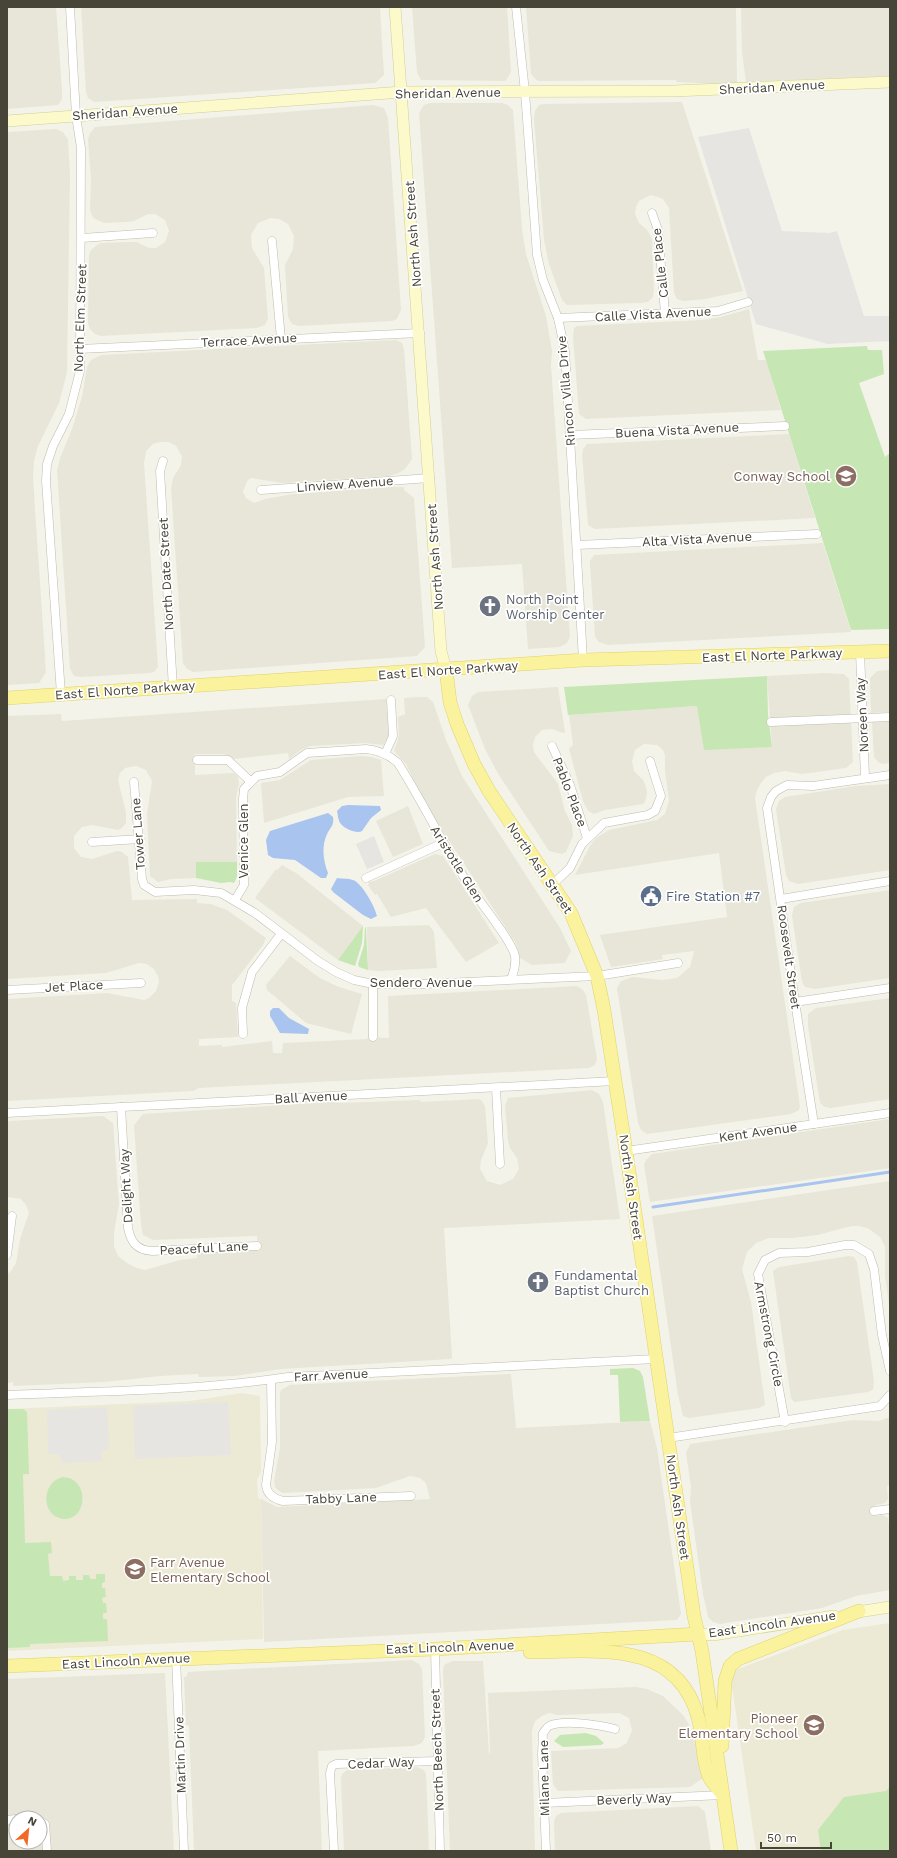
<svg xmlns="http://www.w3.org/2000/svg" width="897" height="1858" viewBox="0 0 897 1858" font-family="'Work Sans',sans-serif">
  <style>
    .residential { fill: #e8e6d8; fill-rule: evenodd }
    .education { fill: #ecead4 }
    .green { fill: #c6e6b4 }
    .parking { fill: #e6e5e1 }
    .water { fill: #a9c4ee }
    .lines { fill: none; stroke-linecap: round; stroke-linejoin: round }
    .stream { stroke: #a9c4ee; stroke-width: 3 }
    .street-casing { stroke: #bfbcac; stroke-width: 9 }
    .secondary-casing { stroke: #d2ce9b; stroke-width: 12 }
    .primary-casing { stroke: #dfd36c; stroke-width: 14 }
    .street { stroke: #fff; stroke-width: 8 }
    .secondary { stroke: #fcfacb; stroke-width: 11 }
    .primary { stroke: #faf29c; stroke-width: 13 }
    .labels { text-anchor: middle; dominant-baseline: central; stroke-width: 3.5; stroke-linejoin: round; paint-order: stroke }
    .street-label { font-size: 13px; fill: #474438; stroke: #fff }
    .education-label { font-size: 13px; fill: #785e54; stroke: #fff; text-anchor: end }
    .worship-label { font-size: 13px; fill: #5b616d; stroke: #fff; text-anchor: start }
    .service-label { font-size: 13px; fill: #4e5e75; stroke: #fff; text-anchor: start }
  </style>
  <rect width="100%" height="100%" fill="#f4f3e9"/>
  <!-- residential -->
  <g class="residential">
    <polygon points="7,7 56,7 62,91 62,99 58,105 7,109"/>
    <polygon points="81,7 380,7 384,75 375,83 94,102 88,98 86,92"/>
    <polygon points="412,7 507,7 511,72 507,79 505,81 421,80 417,73"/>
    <polygon points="526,7 736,7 737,83 715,84 677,82 676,80 538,81 531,74"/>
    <polygon points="741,7 890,7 890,76 746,82 742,53"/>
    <polygon points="682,102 743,291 705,299 684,301 677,299 674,293 669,208 663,199 651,195 639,201 636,207 635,214 639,223 647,230 652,239 654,291 653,297 648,302 641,303 567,305 562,300 549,264 544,240 534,119 535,111 539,105 544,104"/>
    <polygon points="430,103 502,103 508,105 513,110 522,229 526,254 546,316 552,351 551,366 570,637 567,643 560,647 528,649 522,564 452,568 419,113 424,105"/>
    <polygon points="373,105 384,108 388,118 401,310 397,319 392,321 299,326 292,324 288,317 285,265 293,249 294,236 288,224 279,219 271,218 258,223 251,235 252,248 264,268 268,319 265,325 257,328 101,336 95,334 90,329 88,323 89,255 91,250 97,245 101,243 127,242 137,242 149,248 156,248 165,242 169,231 165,220 155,214 148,214 134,221 127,222 104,223 93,218 90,210 91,180 88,139 90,133 95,127"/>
    <polygon points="56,129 63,132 68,140 70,175 67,372 59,403 38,446 34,461 33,478 46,672 39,683 7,685 7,132"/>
    <polygon points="749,309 758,360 766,360 781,410 586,419 579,414 573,336 574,328 577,326 702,320 721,317"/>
    <polygon points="396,340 402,343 404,349 412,459 405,469 397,474 388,476 282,483 251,478 247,481 243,492 246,498 254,503 265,499 293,494 391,487 404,487 404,490 414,498 425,647 417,656 193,672 187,669 183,663 171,489 173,478 181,465 182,456 176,446 169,442 160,442 153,444 146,451 144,463 158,667 154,672 150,673 81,677 74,676 70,669 57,470 60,458 72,429 82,397 87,367 91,360 101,355"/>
    <polygon points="789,434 815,518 595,529 588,525 582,455 583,449 587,444"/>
    <polygon points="823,543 851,632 608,645 599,642 595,637 590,564 590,561 594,555"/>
    <polygon points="890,670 890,712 871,713 870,678 877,671"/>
    <polygon points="823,673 844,674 849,679 853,762 846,768 802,774 785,771 774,773 766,777 761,783 757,790 755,798 800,1106 799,1110 791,1114 647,1134 641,1130 638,1123 617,988 621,981 633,977 662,980 677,978 690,967 694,951 662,955 663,959 611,967 600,935 727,917 719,853 575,875 590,846 596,838 609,830 657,820 665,814 669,800 665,771 665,755 663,750 657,745 644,744 635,750 632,761 634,771 643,780 646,787 647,794 645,802 643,804 605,810 594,814 588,811 583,801 569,749 573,745 569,715 697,706 772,747 767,676"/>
    <polygon points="558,687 565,732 563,733 552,729 542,730 535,737 533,745 534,752 558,784 565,811 572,825 573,836 566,852 562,854 549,851 497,772 485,749 468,705 472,696 478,692"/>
    <polygon points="420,697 427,697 433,702 446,740 462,776 560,928 571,951 565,963 532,965 520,958 517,945 426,805 406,764 394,751 399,736 398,717 405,714 404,698"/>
    <polygon points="386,699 389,735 383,745 366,743 310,746 301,750 289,759 288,753 234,759 224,754 195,754 195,775 234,773 238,777 239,784 236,797 237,862 196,862 196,878 171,879 158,882 150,876 147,814 152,781 146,770 136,766 125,768 120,773 118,780 126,812 126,823 122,828 118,830 92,825 82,827 74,836 74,848 81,857 92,859 117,851 122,852 128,857 132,900 197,899 197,903 211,904 227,910 266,938 263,945 232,985 232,1001 236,1003 238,1037 199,1039 199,1046 222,1045 222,1047 272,1041 273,1053 282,1053 283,1043 367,1039 368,1037 389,1038 388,996 577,986 583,990 586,995 597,1059 595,1065 589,1068 199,1088 193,1091 7,1101 7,999 107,993 144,1000 149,998 156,991 159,982 158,976 154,969 147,964 139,963 106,973 7,979 7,716 61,714 62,721"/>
    <polygon points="890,721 890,763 882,764 878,762 874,757 872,722"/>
    <polygon points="361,756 371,757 381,760 384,796 348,797 264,823 261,783 280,780 311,760"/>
    <polygon points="890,784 890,870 798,884 789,881 786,875 776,809 779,801 785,797 856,786"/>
    <polygon points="408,806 423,844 393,857 376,821"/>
    <polygon points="435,854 443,856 499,943 466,962 426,908 391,917 377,894 375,895 368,885 369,882 374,881"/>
    <polygon points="282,865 296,873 363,926 338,960 255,898 276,869 277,870"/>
    <polygon points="890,890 890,978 815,989 805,987 802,982 792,916 794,907 801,903"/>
    <polygon points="429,925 434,932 437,968 378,971 368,970 367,927"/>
    <polygon points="290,956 320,978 339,987 362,994 351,1034 306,1023 267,990 266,985"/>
    <polygon points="890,998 890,1099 831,1108 825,1107 820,1103 819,1097 808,1026 808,1014 816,1008"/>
    <polygon points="592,1090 599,1094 603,1102 620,1219 444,1228 452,1357 451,1359 281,1369 235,1376 199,1377 198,1374 161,1376 104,1382 13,1386 13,1382 7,1383 7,1274 11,1271 16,1263 20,1239 29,1213 26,1205 21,1199 7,1197 7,1119 8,1121 103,1116 113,1123 119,1204 114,1233 114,1246 118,1256 127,1263 137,1268 145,1270 180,1260 197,1258 197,1253 258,1250 257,1236 153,1240 143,1235 141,1225 134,1125 143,1114 331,1102 342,1103 420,1100 421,1102 478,1099 481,1100 485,1106 488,1143 481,1160 480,1169 487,1181 500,1185 513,1179 519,1169 517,1158 510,1148 508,1141 505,1106 508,1098"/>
    <polygon points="890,1119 890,1168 650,1202 644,1165 646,1160 652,1154"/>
    <polygon points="890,1181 890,1312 885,1276 885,1247 880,1237 869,1229 860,1226 852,1226 817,1235 793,1238 769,1238 756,1243 747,1252 742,1269 751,1302 765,1405 759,1408 689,1418 683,1416 678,1395 652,1216"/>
    <polygon points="849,1256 854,1257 857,1262 874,1381 873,1390 868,1392 794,1402 791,1398 773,1271 779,1267"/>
    <polygon points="511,1374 516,1428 650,1421 657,1448 681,1614 677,1620 264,1642 261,1499 277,1507 430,1499 426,1483 420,1478 410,1476 376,1488 283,1493 279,1491 275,1487 274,1481 280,1448 280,1393 281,1390 290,1385"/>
    <polygon points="890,1417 890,1485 887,1486 888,1499 885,1503 873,1506 874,1516 882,1515 888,1518 890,1531 890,1590 856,1596 822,1608 720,1624 713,1622 708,1617 703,1594 690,1502 691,1487 686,1453 690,1444 853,1420 879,1421"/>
    <polygon points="412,1660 419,1664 422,1669 425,1737 422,1743 413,1746 318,1751 322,1851 194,1851 189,1726 186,1725 184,1677 186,1677 188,1672"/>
    <polygon points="452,1661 483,1661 489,1754 490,1753 488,1693 636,1687 647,1689 663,1696 683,1715 690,1726 695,1744 699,1744 703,1778 690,1787 558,1791 553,1784 551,1751 618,1748 627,1743 632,1730 629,1718 619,1713 558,1715 549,1713 542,1716 535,1721 532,1731 535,1851 450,1851 443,1671 444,1665"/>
    <path d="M165,1673L174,1851H7V1679ZM16,1818H40V1842H16Z"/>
    <polygon points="417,1767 424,1770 426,1774 429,1851 344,1851 341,1780 342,1774 347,1770"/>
    <polygon points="698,1806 705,1812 711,1851 555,1851 554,1821 556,1816 561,1813"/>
  </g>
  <!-- education -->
  <g class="education">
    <polygon points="242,1393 260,1396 261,1472 257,1480 258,1496 259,1499 261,1499 263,1639 7,1651 7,1409 190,1401"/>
    <polygon points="890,1623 890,1851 756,1851 731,1679 732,1674 738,1669 827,1636 843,1630"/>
  </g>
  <!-- green -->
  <g class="green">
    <polygon points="867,346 868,350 882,350 884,374 859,383 885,457 890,453 890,629 851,630 763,351"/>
    <polygon points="767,676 768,714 772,747 704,750 697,706 568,715 564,687"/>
    <polygon points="196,862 237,862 237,877 234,883 230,882 221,883 196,878"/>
    <polygon points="363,926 362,943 355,966 338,960"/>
    <polygon points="365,927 366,928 368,970 359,967 358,964 364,945"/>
    <polygon points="633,1368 640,1371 643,1377 650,1421 620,1422 618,1375 610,1375 610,1369"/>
    <polygon points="7,1409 23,1409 27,1412 29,1474 23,1474 25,1543 51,1542 52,1553 48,1554 50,1576 62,1576 63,1581 69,1580 69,1576 76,1576 76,1580 83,1580 83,1575 89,1575 90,1579 96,1579 96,1574 105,1574 105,1582 102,1583 102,1588 105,1588 106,1597 102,1598 103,1603 106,1603 107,1613 103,1613 103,1619 107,1619 108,1641 30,1644 30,1647 7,1648"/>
    <path d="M63,1477C90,1478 88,1521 63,1519C58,1518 53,1516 50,1511C42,1498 48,1480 63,1477Z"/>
    <polygon points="586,1733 596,1736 604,1743 601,1745 563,1747 554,1741 560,1735"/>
    <polygon points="890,1787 890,1851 821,1851 818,1830 844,1797 886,1791"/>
  </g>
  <!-- parking -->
  <g class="parking">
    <polygon points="749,128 782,231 829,233 837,231 864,316 890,316 890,341 828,344 756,324 698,137"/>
    <polygon points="374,836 384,862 367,869 356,844"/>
    <polygon points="228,1402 231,1455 135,1459 133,1406"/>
    <polygon points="107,1407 109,1443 108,1449 101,1452 102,1461 63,1463 58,1454 48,1454 47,1410"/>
  </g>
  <!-- water -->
  <g class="water">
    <path d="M348,805L380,806L381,810L371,818L362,831C357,834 345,829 341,824C338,821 338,815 337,811L342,806Z"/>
    <path d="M328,813L333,817C334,824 332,826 328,832C321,845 323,860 328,873L326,878H321L295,860L273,858L268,855L266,840L270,831Z"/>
    <path d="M337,878C342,879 348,878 353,880C362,883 375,907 377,916L371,919L363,915L333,892L331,889Z"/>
    <polygon points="273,1008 279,1008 289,1018 309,1029 308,1034 280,1033 270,1016 270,1011"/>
  </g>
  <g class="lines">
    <!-- stream -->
    <polyline class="stream" points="653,1207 890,1172"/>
    <!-- street casing -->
    <g class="street-casing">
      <g id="street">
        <polyline points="516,7 525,92 537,255 543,280 558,318 565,351 583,660"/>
        <polyline points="652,213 658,230 665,313"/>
        <polyline points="82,238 153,233"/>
        <polyline points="272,241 281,339"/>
        <polyline points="558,318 718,311 748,302"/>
        <polyline points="79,349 420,333"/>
        <polyline points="570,435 785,426"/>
        <polyline points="163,461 160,471 173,688"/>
        <polyline points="261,490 430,478"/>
        <polyline points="577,545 817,534"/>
        <polyline points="860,652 865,777"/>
        <polyline points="61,694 46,481 47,464 53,446 69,414 80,371 81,148 76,116 70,7"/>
        <polyline points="771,722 890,717"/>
        <polyline points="552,746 570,785 587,838"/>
        <polyline points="385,754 393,736 391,700"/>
        <polyline points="197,760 228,760 250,781"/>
        <polyline points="134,782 142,879 144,885 155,892 194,890 221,893 255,913 318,961 336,972 354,980 373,984 424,984 597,976 678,963"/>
        <polyline points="92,842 140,839"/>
        <polyline points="366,878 443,843"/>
        <polyline points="553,884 570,868 582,844 604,823 648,815 655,811 661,796 650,761"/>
        <polyline points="781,899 890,881"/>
        <path d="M235,900L244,885L243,799L244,789L257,776L280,772L307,753L366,749C378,750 389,755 398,763C424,804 445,849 472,890C482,905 512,941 515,956C516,964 514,972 511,979"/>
        <polyline points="373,984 373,1037"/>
        <polyline points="7,990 141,983"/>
        <polyline points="795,1002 890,988"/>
        <polyline points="243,1034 242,1008 252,972 281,934"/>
        <polyline points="496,1088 500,1164"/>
        <path d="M121,1107L128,1228C131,1242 136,1250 152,1251L257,1246"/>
        <polyline points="7,1113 615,1081"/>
        <polyline points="814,1124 795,1002 767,808 771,797 776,791 787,785 813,786 890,775"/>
        <polyline points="626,1151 890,1113"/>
        <polyline points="7,1255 12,1216"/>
        <path d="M271,1380L272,1442L266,1485C267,1495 274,1499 283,1501L411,1496"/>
        <path d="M7,1395C101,1391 195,1391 288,1377L656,1359"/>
        <polyline points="785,1422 758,1274 765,1260 779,1253 808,1252 845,1245 854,1245 869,1254 874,1269 882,1335 890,1371"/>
        <polyline points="668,1438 880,1406 890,1395"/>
        <polyline points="874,1511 890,1509"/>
        <polyline points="435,1649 440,1851"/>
        <polyline points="176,1658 184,1851"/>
        <polyline points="544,1803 723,1795"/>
        <polyline points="7,1820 16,1819"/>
        <polyline points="40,1821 45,1824 47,1851"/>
        <polyline points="334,1851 330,1773 332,1766 336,1764 437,1761"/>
        <path d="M546,1851L542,1754L543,1733C545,1731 547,1727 549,1726C563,1719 600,1725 615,1729"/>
      </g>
    </g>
    <!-- secondary casing -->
    <g class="secondary-casing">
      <g id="secondary">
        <polyline points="395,7 441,651 446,670"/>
        <polyline points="7,121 402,92 673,91 890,82"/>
        <polyline points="851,1613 890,1607"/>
        <polyline points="698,1634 713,1635 834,1616"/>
      </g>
    </g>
    <!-- primary casing -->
    <g class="primary-casing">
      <g id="primary">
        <polyline points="446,670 450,702 457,724 474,764 489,791 571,913 597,976 604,1010 626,1151 694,1616 702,1651 731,1851"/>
        <polyline points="7,698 583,660 890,651"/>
        <path d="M530,1652C595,1652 676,1638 698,1717C703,1736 702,1756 708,1774C710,1781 718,1788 722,1794"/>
        <polyline points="7,1666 435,1649 698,1634"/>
        <polyline points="722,1746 725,1681 730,1666 738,1659 859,1611"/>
      </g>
    </g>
    <!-- street -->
    <use href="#street" class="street"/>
    <!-- secondary -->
    <use href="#secondary" class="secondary"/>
    <!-- primary -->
    <use href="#primary" class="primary"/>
  </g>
  <!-- icons -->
  <defs>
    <g id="school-disc" transform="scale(1.15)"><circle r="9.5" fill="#8d6e63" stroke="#fff"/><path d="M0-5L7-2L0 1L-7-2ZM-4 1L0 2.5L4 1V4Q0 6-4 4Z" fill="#fff"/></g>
    <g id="church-disc" transform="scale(1.15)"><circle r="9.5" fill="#6b7280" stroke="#fff"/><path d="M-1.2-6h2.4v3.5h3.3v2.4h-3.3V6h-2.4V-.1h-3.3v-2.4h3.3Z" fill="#fff"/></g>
    <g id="civic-disc" transform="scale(1.15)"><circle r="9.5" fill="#5c6f8a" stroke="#fff"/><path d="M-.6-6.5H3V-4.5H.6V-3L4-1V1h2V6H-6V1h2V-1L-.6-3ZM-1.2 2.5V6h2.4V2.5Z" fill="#fff"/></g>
  </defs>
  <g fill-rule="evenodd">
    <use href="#school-disc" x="846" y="476"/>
    <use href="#church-disc" x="490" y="606"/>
    <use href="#civic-disc" x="651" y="896"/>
    <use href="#church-disc" x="538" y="1282"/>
    <use href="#school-disc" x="135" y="1569"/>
    <use href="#school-disc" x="814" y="1725"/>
  </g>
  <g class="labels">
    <!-- street labels -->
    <g class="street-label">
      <text transform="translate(772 87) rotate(-3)">Sheridan Avenue</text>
      <text transform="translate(448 93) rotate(-1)">Sheridan Avenue</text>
      <text transform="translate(125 112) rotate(-4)">Sheridan Avenue</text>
      <text transform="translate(413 234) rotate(-94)">North Ash Street</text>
      <text transform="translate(660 263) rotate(-96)">Calle Place</text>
      <text transform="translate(653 314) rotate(-3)">Calle Vista Avenue</text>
      <text transform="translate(80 318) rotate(-88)">North Elm Street</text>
      <text transform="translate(249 340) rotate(-3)">Terrace Avenue</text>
      <text transform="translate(566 391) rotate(-95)">Rincon Villa Drive</text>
      <text transform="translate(677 430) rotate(-3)">Buena Vista Avenue</text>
      <text transform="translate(345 484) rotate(-4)">Linview Avenue</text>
      <text transform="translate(697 539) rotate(-3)">Alta Vista Avenue</text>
      <text transform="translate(435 557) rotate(-94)">North Ash Street</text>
      <text transform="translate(166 574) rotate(-93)">North Date Street</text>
      <text transform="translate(772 655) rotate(-2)">East El Norte Parkway</text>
      <text transform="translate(448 670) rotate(-4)">East El Norte Parkway</text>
      <text transform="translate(125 690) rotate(-4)">East El Norte Parkway</text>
      <text transform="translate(862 715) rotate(-93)">Noreen Way</text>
      <text transform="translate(570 792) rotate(69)">Pablo Place</text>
      <text transform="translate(138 834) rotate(-94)">Tower Lane</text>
      <text transform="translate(243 841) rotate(-90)">Venice Glen</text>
      <text transform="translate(457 864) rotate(58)">Aristotle Glen</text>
      <text transform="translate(540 868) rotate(56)">North Ash Street</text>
      <text transform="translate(789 957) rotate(82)">Roosevelt Street</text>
      <text x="421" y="982">Sendero Avenue</text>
      <text transform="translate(74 986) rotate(-3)">Jet Place</text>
      <text transform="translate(311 1097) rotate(-3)">Ball Avenue</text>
      <text transform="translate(758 1132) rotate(-8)">Kent Avenue</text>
      <text transform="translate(126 1186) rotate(-93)">Delight Way</text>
      <text transform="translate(631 1187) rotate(82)">North Ash Street</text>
      <text transform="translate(204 1248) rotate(-3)">Peaceful Lane</text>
      <text transform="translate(769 1334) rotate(79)">Armstrong Circle</text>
      <text transform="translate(331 1375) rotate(-3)">Farr Avenue</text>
      <text transform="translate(341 1498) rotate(-2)">Tabby Lane</text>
      <text transform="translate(678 1507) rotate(82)">North Ash Street</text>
      <text transform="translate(772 1624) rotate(-8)">East Lincoln Avenue</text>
      <text transform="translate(450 1647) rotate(-2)">East Lincoln Avenue</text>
      <text transform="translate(126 1661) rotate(-3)">East Lincoln Avenue</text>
      <text transform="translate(437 1750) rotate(-92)">North Beech Street</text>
      <text transform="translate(180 1755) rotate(-92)">Martin Drive</text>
      <text transform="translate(381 1763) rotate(-2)">Cedar Way</text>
      <text transform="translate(544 1778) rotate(-91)">Milane Lane</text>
      <text transform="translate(634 1799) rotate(-2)">Beverly Way</text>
    </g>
    <!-- education labels -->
    <g class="education-label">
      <text x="830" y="476">Conway School</text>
      <text x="150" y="1562" text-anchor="start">Farr Avenue<tspan x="150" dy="15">Elementary School</tspan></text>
      <text x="798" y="1718">Pioneer<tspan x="798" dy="15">Elementary School</tspan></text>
    </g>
    <!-- worship labels -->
    <g class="worship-label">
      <text x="506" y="599">North Point<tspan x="506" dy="15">Worship Center</tspan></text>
      <text x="554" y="1275">Fundamental<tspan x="554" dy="15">Baptist Church</tspan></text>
    </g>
    <!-- service labels -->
    <g class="service-label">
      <text x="666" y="896">Fire Station #7</text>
    </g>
  </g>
  <!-- border -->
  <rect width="897" height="1858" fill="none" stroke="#474438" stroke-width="16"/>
  <!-- north arrow -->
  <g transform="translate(28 1830) rotate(27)"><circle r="19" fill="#ffffff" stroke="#b5b4af"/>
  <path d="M0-3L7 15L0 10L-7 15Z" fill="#f16b24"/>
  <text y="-6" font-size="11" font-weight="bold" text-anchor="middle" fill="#474438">N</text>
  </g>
  <!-- scale -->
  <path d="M761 1842v6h70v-6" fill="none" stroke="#474438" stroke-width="2"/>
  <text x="767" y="1842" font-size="12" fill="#474438" stroke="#ffffff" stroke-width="3" paint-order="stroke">50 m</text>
</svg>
